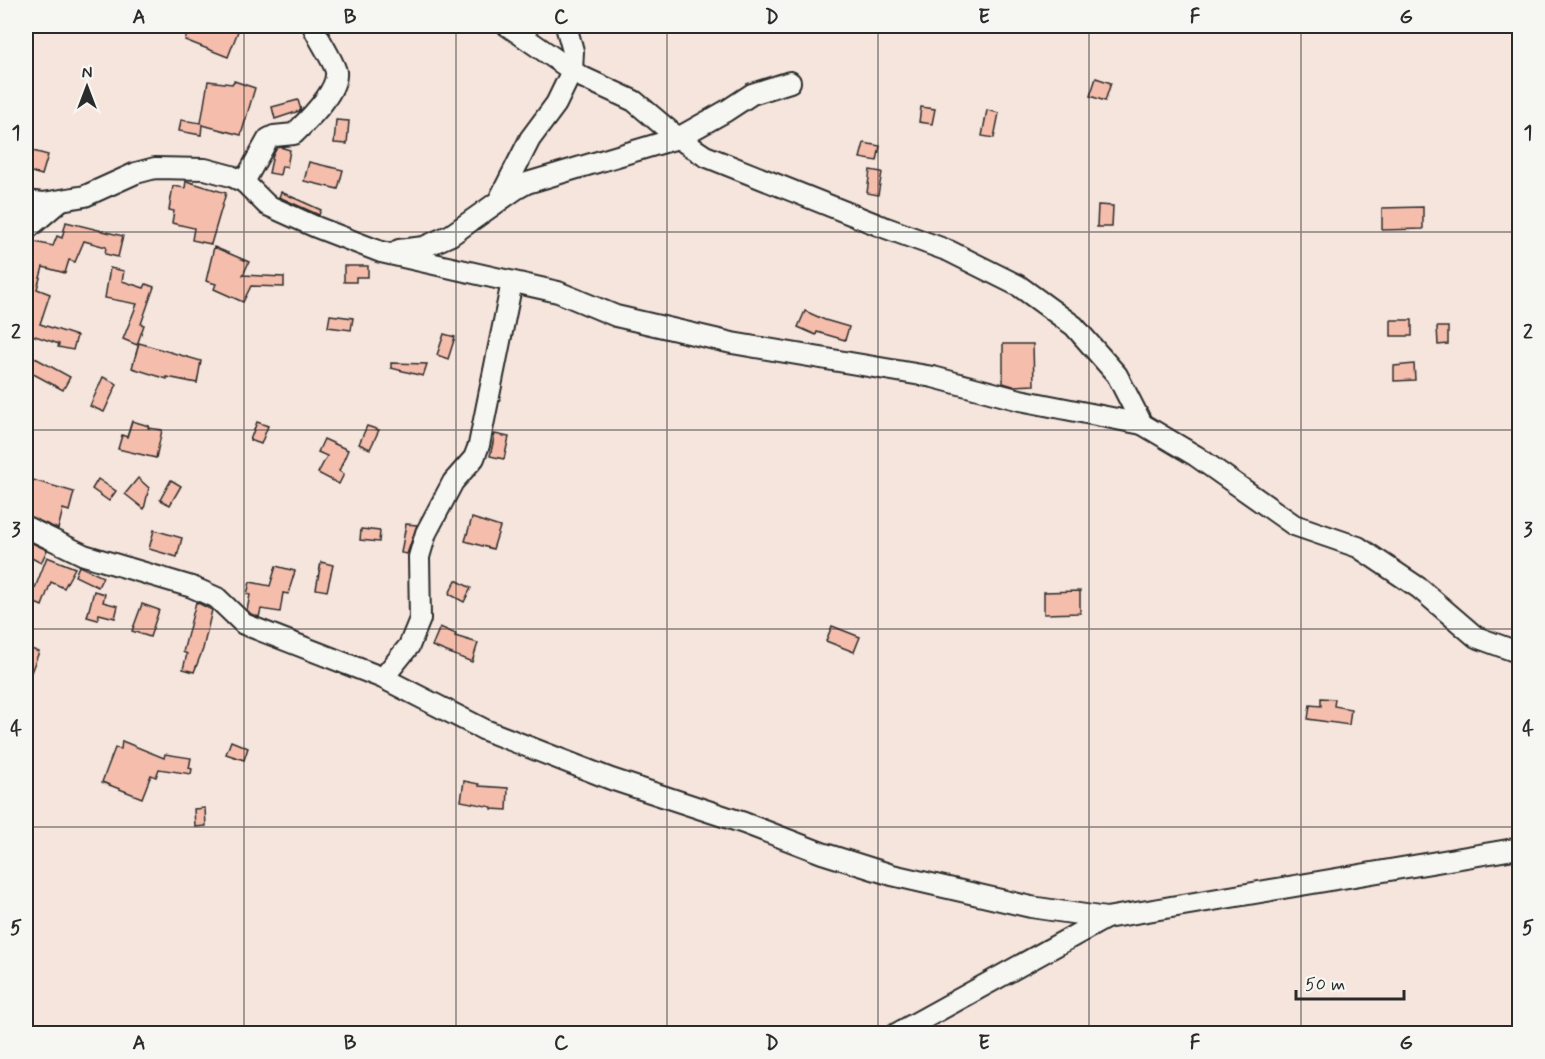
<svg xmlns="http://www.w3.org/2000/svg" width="1545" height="1059" viewBox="0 0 1545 1059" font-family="Mynerve,sans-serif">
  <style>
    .building { fill: #f5bdab; stroke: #2b2b2b; stroke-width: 1.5 }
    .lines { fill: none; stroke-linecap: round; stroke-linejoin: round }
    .minor-casing { stroke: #2b2b2b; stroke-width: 24 }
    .minor { stroke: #f6f6f2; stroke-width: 20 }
    .grid { fill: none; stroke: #2b2b2b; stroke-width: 1.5; stroke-opacity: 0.55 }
    .neatline { fill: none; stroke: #2b2b2b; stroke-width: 2 }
    .grid-label { font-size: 20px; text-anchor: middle; font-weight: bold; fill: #2b2b2b }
  </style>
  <rect width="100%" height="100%" fill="#f6e5dd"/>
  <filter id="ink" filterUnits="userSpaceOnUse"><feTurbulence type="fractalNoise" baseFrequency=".0167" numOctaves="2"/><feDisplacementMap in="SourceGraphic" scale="12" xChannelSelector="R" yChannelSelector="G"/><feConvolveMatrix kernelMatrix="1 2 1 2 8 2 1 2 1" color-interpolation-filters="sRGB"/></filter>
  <g filter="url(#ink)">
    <!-- building -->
    <g class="building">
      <polygon points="190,26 240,26 228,57 185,40"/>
      <polygon points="1096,78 1111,83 1105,101 1090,96"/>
      <polygon points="208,81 232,84 234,81 255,88 241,135 202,125 201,135 179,131 181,120 201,123"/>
      <polygon points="298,100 301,110 299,111 275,119 272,107"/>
      <polygon points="921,107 935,109 932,124 919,122"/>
      <polygon points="987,110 999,113 994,138 982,136"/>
      <polygon points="336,120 349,121 347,144 334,143"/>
      <polygon points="864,143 880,146 877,161 860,158"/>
      <polygon points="280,147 290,150 287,167 282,166 280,175 269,173 273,155 277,148"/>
      <polygon points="33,151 48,155 42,175 28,171"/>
      <polygon points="309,162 343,170 338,189 304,181"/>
      <polygon points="870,170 882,172 878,195 867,193"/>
      <polygon points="186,181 226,193 211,244 192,240 194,228 172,223 174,211 169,210 173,186 185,188"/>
      <polygon points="281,192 321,210 319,215 279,197"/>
      <polygon points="1098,205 1113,206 1112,227 1097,227"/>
      <polygon points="1423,207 1423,229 1382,230 1382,208"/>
      <polygon points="66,222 123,236 118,257 105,254 106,247 84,241 75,262 69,260 65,273 43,267 37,289 50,294 40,324 77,336 73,350 58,347 59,344 26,333 26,259 30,241 53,246 57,236 62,238"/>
      <polygon points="214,247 249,262 243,275 284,277 284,287 251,286 243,302 214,289 216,284 206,281"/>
      <polygon points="344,266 368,266 368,277 356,277 356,282 344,282"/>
      <polygon points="110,268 124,271 122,281 144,288 146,284 154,287 141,324 144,325 137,345 123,339 137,304 105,298"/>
      <polygon points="805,311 825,320 849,327 845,340 817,332 816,335 798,327"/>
      <polygon points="330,315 353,318 351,330 328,327"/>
      <rect x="1391" y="320" width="21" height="16"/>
      <polygon points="1437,327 1448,327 1448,344 1438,345"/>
      <polygon points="444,334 455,337 448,359 437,355"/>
      <polygon points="139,343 201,361 197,383 167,377 167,379 132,368"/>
      <polygon points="1003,344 1033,344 1034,385 1013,386 1003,383"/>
      <polygon points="26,353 70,377 63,390 26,370"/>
      <polygon points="391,363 427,364 423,376 391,368"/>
      <polygon points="1414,364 1415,380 1394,381 1394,366"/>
      <polygon points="103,377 117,384 104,412 90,406"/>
      <polygon points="132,421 149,426 148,428 162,430 156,458 118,449 122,435 127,437"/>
      <polygon points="257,422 268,426 261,444 250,440"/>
      <polygon points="367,426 379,430 370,449 359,444"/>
      <polygon points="495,434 509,437 504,459 490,456"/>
      <polygon points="324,439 348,450 339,471 344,474 339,484 318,473 327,456 318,452"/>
      <polygon points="26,478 74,492 69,511 63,509 58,529 26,515"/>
      <polygon points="138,478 149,488 144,509 125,494"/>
      <polygon points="98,479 116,491 109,501 92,489"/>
      <polygon points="171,480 181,486 170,505 160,500"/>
      <polygon points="472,518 500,527 493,549 465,541"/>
      <polygon points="406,524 417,525 407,554 401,553"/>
      <polygon points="361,529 380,531 379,542 360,540"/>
      <polygon points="154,530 182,538 177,557 149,549"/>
      <polygon points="26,540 47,550 41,563 26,555"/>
      <polygon points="47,557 75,568 64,588 51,582 42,606 26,599 26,584 35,588"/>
      <polygon points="321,562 333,565 327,591 316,589"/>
      <polygon points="79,566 103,577 98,587 75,576"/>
      <polygon points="276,566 295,571 288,594 283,593 280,612 261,609 259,617 251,614 247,610 250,595 247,594 250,582 270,586"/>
      <polygon points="456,580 471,588 464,602 449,594"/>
      <polygon points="94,591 105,594 103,602 118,606 115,618 99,614 98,620 87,617"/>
      <polygon points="1080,591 1080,613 1044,614 1044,592"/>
      <polygon points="196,602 212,610 203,649 194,672 183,669 187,654 183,652"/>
      <polygon points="142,604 159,610 150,637 132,631"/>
      <polygon points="832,626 860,637 854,652 826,641"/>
      <polygon points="440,627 456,634 455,636 478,643 472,662 432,646"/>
      <polygon points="26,647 39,652 26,685"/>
      <polygon points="1321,698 1335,699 1334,706 1351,709 1349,725 1308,719 1310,705 1321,706"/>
      <polygon points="122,741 164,758 165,754 191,758 189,768 192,769 191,774 159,769 156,777 151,775 142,798 102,782 115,748 121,749"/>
      <polygon points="231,741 248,748 244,760 226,754"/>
      <polygon points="464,781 479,784 479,786 508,788 507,810 492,809 492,807 461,801"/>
      <polygon points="205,808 206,826 195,827 194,809"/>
    </g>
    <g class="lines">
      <!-- minor casing -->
      <g class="minor-casing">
        <g id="minor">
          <polyline points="508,26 580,76 634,101 678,138 705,156 878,225 949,251 1019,286 1074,326 1117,375 1142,424 1196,456 1294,525 1358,547 1419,588 1476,637 1520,653"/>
          <path d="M244,182L268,139L274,136L294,134C307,121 338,92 336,72C335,63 317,37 313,26"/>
          <polyline points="500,198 530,139 556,104 572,71 573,51 566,26"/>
          <polyline points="26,201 43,203 85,196 136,173 155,168 205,169 231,176 244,182 267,205 316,227 381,252 558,292 616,316 732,343 933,377 1020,400 1142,424"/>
          <polyline points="26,230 60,201"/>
          <polyline points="399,250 424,247 451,235 516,189 527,183 678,138 726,111 752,94 790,82"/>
          <polyline points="26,527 84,555 192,587 217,598 244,624 383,678 485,730 611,779 744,823 822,853 892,875 1031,907 1106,918 1520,848"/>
          <polyline points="383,678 409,646 420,619 419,557 426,533 453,482 474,458 479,445 512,282"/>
          <polyline points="896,1034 1106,918"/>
        </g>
      </g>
      <!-- minor -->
      <use href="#minor" class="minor"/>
    </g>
  </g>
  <!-- grid -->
  <path class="grid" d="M244,26V1034M456,26V1034M667,26V1034M878,26V1034M1089,26V1034M1301,26V1034M26,232H1520M26,430H1520M26,629H1520M26,827H1520"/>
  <!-- margin -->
  <rect width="1545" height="1059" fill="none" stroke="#f6f6f2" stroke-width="66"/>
  <!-- north arrow -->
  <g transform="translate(87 87)" stroke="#f6f6f2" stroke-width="4.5" paint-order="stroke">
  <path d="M0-4.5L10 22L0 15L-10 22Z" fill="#2b2b2b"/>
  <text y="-9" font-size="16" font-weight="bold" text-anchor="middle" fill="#2b2b2b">N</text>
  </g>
  <!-- scale -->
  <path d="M1296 990v9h108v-9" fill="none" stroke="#2b2b2b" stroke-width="3"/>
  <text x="1305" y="990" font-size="18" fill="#2b2b2b" stroke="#f6f6f2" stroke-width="4.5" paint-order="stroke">50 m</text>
  <rect x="33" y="33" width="1479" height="993" class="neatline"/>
  <g class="grid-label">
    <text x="139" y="23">A</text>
    <text x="350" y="23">B</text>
    <text x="561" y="23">C</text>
    <text x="772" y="23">D</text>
    <text x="984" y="23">E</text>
    <text x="1195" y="23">F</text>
    <text x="1406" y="23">G</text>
    <text x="16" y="139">1</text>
    <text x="1528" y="139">1</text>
    <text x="16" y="338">2</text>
    <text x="1528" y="338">2</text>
    <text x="16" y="536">3</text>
    <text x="1528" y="536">3</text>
    <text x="16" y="735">4</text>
    <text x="1528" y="735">4</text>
    <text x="16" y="934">5</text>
    <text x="1528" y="934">5</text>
    <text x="139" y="1049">A</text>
    <text x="350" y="1049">B</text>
    <text x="561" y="1049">C</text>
    <text x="772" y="1049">D</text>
    <text x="984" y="1049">E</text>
    <text x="1195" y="1049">F</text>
    <text x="1406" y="1049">G</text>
  </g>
</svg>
